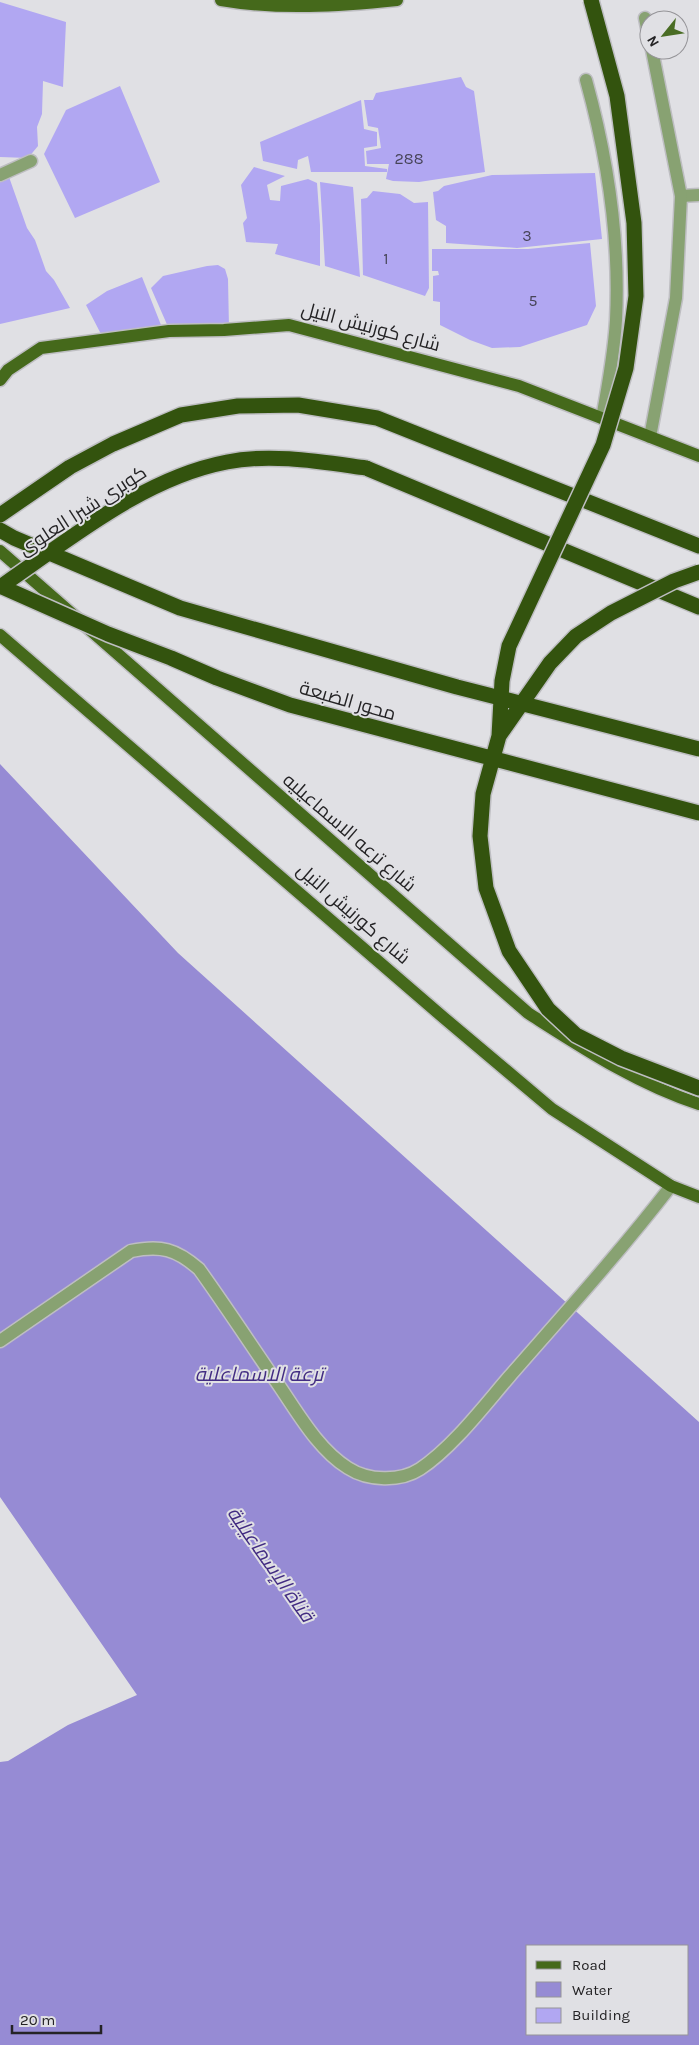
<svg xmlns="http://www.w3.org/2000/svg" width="699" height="2045" font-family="Karla,Cairo,sans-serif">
<rect width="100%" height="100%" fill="#e0e0e4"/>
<!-- water -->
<path fill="#968bd4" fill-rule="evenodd" d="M0,764L178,953L699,1422V2045H0V1762L8,1761L68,1725L137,1695L0,1497ZM528,1946H688V2034H528Z"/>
<!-- building -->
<path fill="#b1a7f2" d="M0,2L66,22L63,87L43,81L42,114L37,127L38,146L28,158L0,157Z
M461,77L466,87L474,91L485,172L419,182L393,181L386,179L389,164H367L366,151L381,148L378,128L368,126L364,100H373L376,93Z
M120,86L160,182L75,218L44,154L66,110Z
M361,100L364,129L377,132V146L364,148L365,166L387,169V172H311L308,156L298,160L297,169L263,161L260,142Z
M254,167L285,176L267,185L270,200L280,201L281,186L308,179L317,183L320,225V266L275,254L278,244L246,242L243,223L247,218L241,185Z
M595,173L602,239L517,248L446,243V226L436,220L433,192L438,191L444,186L492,175Z
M9,177L27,228L35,240L46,271L54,280L70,308L0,324V182Z
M320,182L353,187L360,277L325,266Z
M373,191L400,194L414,203L428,202L429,288L425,296L363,275L361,199L367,198Z
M590,243L596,306L587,325L520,347L492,348L470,340L440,325V302L433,301V276L439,275L438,271H432V249H528Z
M218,265L225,269L228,279L229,328L169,329L151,288L163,276L207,266Z
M142,277L163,330L103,338L86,305L107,291Z"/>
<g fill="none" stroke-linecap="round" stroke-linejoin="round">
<defs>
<path id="lane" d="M0,175L31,161
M681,196L699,195
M0,1341L131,1251C161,1245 176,1249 199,1269C227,1308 253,1348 280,1387C299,1415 319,1450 348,1468C368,1481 400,1482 420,1469C452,1448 484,1406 509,1377C564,1314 620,1252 671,1186"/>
<path id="street" d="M645,18L649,38
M586,80C608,159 620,238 616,320C614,353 608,386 602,418
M650,437L676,298L681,196L652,50"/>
<path id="primary" d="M221,0C279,10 339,6 397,0
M0,380L8,370L41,348L169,331L224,330L289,325L519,386L699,456
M0,551L528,1013C583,1048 637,1084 699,1104
M0,635L444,1018L552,1109L671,1186L699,1197"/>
<path id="highway" d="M366,468L699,607
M0,515L70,467L113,444L181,415L238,406L298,405L377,418L699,546"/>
</defs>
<!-- lane casing -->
<use href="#lane" stroke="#bebec2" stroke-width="15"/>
<!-- street casing -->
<use href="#street" stroke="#bebec2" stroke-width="15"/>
<!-- primary casing -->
<use href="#primary" stroke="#bebec2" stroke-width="15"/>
<!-- highway casing -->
<use href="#highway" stroke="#bebec2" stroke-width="18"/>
<!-- lane -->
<use href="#lane" stroke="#88a272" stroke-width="12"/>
<!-- street -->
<use href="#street" stroke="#88a272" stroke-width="12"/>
<!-- primary -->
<use href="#primary" stroke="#45691b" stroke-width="12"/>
<!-- highway -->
<use href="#highway" stroke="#33530e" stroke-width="15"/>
<defs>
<path id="highway-bridge" d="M0,530L14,538L180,608L457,687L699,749
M699,572L674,581L611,613L576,636L550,663L499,736L483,794L480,836L486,888L509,951L548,1009L576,1035L621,1058L699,1088
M0,586L108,634L171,658L217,678L290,705L699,813
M0,587C69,540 143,478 227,462C271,453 322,462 366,468
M499,736L502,681L509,646L603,445L626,368L636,296L634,223L617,96L591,0"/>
</defs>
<!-- highway-bridge casing -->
<use href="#highway-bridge" stroke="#bebec2" stroke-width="18" stroke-linecap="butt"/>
<!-- highway-bridge -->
<use href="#highway-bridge" stroke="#33530e" stroke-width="15"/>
</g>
<g text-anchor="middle" stroke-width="4" stroke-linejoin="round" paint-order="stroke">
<!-- number labels -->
<g font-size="16" fill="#474458">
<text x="409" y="164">288</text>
<text x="527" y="241">3</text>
<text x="386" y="264">1</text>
<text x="533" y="306">5</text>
</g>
<!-- street labels -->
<g font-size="19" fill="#242325" stroke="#e0e0e4">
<text transform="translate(371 326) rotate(15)" y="7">شارع كورنيش النيل</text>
<text transform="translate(82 510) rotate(-33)" y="7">كوبرى شبرا العلوى</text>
<text transform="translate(348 700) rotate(16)" y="7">محور الضبعة</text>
<text transform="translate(350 832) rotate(41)" y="7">شارع ترعه الاسماعيليه</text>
<text transform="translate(354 913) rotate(41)" y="7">شارع كورنيش النيل</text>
</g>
<!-- water labels -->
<g font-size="20" font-style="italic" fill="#422c82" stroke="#e0e0e4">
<text x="259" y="1381">ترعة الاسماعلية</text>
<text transform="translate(271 1564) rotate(55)" y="7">قناة الإسماعيلية</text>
</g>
</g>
<!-- legend -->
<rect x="526" y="1945" width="162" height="90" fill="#e0e0e4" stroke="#959498"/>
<rect x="536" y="1961" width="25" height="8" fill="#45691b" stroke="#959498"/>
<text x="572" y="1970" font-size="15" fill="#242325">Road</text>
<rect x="536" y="1982" width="25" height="15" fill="#968bd4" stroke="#959498"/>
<text x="572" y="1995" font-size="15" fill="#242325">Water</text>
<rect x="536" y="2008" width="25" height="15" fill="#b1a7f2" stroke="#959498"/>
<text x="572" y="2020" font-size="15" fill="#242325">Building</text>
<!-- north arrow -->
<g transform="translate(664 35) rotate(240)"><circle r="24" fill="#e0e0e4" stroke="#959498"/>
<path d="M0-4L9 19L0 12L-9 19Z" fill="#496c24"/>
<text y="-8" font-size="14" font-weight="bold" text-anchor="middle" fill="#242325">N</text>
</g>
<!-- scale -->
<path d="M12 2025v8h89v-8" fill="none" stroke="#242325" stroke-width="2.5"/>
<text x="20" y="2025" font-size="15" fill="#242325" stroke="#e0e0e4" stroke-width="4" paint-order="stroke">20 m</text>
</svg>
